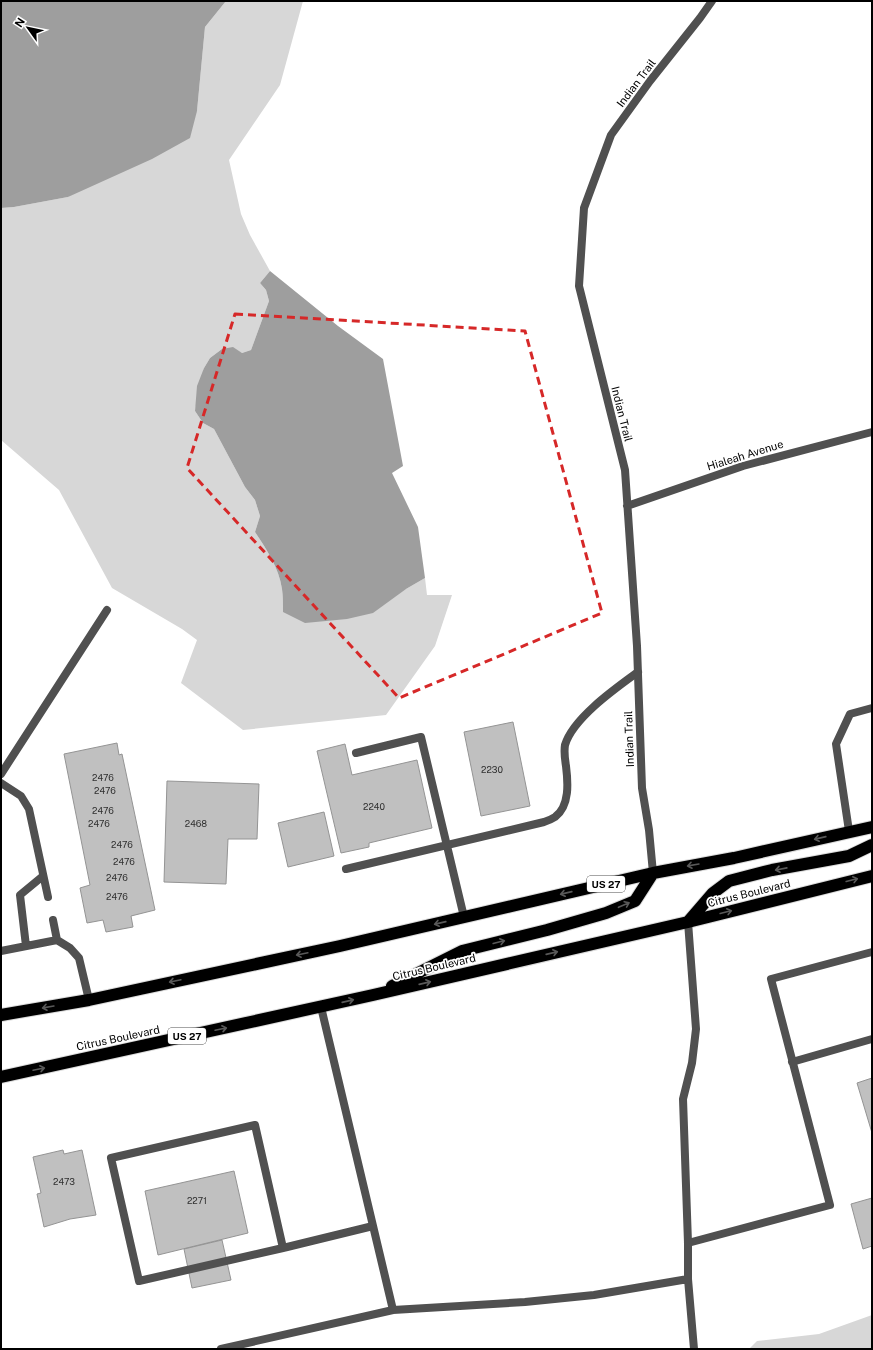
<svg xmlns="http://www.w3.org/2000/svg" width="873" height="1350" font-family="'Public Sans',sans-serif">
<rect width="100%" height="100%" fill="#fff"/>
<!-- green -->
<path fill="#d7d7d7" d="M226,1H303L280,85L229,160L241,214L250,235L270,271L260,283L266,290L269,301L251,350L242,353L222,349L210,358L204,368L197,399L195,411L203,423L214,429L245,487L255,500L260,516L255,532C267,550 279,568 282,589C283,597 283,604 283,612L406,589L425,578L427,595H452L435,646L386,715L243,730L181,683L197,640L182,629L112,588L59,490L1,440V208L14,207L68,197L197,111L205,27Z
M872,1315V1349H749L757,1341L819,1334Z"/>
<!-- water -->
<path fill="#9e9e9e" d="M1,1H226L205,27L197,111L190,138L152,159L68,197L14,207L1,208Z
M270,271L338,326L383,359L403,466L392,473L418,527L425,578L406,589L373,613L347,619L305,623L283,612C283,604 283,597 282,589C279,568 267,550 255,532L260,516L255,500L245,487L214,429L203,423L195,411L197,386L204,368L210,358L222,349L233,347L242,353L251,350L269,301L266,290L260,283Z"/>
<!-- building -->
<path fill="#c0c0c0" stroke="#949494" d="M513,722L530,806L481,816L464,732Z
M117,743L119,755L122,754L155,910L131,916L133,927L106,932L103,920L87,923L80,888L90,885L64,754Z
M345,744L352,775L417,760L432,828L369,843V847L341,853L317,751Z
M167,781L259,784L257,839H228L226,884L164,882Z
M324,812L334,856L288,867L278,823Z
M872,1078V1133L857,1083Z
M63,1150L64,1154L82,1150L96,1215L70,1219L44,1227L37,1194L41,1193L33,1157Z
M234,1171L248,1233L158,1255L145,1191Z
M872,1198V1246L863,1249L851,1204Z
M222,1240L231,1280L192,1288L184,1249Z"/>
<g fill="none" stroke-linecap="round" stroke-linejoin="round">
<defs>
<path id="highway" d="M688,922L713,893L729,881L772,870L849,856L872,845
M392,986L462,951L547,930L606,913L635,901L653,873
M1,1015L89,1000L340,946L653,873L734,858L872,827
M1,1077L373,995L688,922L872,876"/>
</defs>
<!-- highway casing -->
<use href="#highway" stroke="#dbdbdb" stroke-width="14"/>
<!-- lane -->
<path stroke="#505050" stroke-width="8" d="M356,753L421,737L464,917
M1,774L107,610
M1,783L21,796L29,809L48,897
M849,831L836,744L850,714L872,708
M346,869L544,822C547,821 552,819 555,817C570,806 568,782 566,766C565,760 564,751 565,745C573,718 616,688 638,672
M53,920L57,940
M688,922L696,1029L692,1063L683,1099L688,1243V1279L694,1349
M26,946L20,895L43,876
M1,951L57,940L70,948L79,958L89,1000
M321,1007L393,1310
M792,1062L872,1039
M255,1125L283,1248L139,1281L111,1158Z
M688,1243L830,1205L771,979L872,952
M283,1248L373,1226
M221,1349L393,1310L525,1302L594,1295L688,1279"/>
<!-- street -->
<path stroke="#505050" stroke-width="8" d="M627,506L743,466L872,432
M653,873L649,830L642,788L637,646L625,470L579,286L584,208L611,135L650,81L700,18L712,1"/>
<!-- highway -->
<use href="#highway" stroke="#000" stroke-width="12"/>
</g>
<!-- one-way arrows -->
<defs><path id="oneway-shaft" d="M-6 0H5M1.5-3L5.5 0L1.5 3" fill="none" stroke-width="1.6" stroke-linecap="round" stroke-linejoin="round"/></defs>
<g stroke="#595959">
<use href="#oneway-shaft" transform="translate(820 838) rotate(167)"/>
<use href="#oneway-shaft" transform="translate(693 865) rotate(170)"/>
<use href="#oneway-shaft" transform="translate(781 869) rotate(169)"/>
<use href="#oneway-shaft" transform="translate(852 880) rotate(-14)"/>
<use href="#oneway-shaft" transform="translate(566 893) rotate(167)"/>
<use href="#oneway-shaft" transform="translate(624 905) rotate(-23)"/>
<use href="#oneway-shaft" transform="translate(726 912) rotate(-14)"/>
<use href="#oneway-shaft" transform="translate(440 923) rotate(167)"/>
<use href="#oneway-shaft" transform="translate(499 942) rotate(-14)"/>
<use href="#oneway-shaft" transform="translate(552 953) rotate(-13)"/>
<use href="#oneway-shaft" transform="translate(302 954) rotate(168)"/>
<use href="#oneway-shaft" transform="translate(175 981) rotate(168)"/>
<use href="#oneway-shaft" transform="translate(425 983) rotate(-13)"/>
<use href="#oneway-shaft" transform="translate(348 1001) rotate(-13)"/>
<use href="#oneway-shaft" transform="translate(48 1007) rotate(170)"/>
<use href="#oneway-shaft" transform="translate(221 1029) rotate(-12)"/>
<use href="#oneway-shaft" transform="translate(39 1069) rotate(-12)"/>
</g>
<!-- marked area -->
<path fill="none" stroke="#d62828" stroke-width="3" stroke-dasharray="8 5" stroke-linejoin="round" d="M235,314L525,331L602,613L399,698L187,468Z"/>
<g text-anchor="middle" stroke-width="3.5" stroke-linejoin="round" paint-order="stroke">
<!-- number labels -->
<g font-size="9" fill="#303030">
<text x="492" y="773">2230</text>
<text x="103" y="781">2476</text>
<text x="105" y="794">2476</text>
<text x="374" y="810">2240</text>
<text x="103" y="814">2476</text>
<text x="99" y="827">2476</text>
<text x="196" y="827">2468</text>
<text x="122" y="848">2476</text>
<text x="124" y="865">2476</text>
<text x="117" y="881">2476</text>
<text x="117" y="900">2476</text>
<text x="64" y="1185">2473</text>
<text x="197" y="1204">2271</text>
</g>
<!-- shield labels -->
<g fill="#fff" stroke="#4c4c4c" stroke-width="1">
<rect x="587" y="876" width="38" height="16" rx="3"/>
<rect x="168" y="1028" width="38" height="16" rx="3"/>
</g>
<g font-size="10" font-weight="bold" fill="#000">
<text x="606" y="888">US 27</text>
<text x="187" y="1040">US 27</text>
</g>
<!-- street labels -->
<g font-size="11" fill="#000" stroke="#fff">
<text transform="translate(636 83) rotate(-53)" y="4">Indian Trail</text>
<text transform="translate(622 414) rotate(76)" y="4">Indian Trail</text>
<text transform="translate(745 455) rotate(-17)" y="4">Hialeah Avenue</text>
<text transform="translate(629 739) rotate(-92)" y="4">Indian Trail</text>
<text transform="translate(749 893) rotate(-14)" y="4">Citrus Boulevard</text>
<text transform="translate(434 967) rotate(-13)" y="4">Citrus Boulevard</text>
<text transform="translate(118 1038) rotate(-12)" y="4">Citrus Boulevard</text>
</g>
</g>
<!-- border -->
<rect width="873" height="1350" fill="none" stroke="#000000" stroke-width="4"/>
<!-- north arrow -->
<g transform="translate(28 28) rotate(303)" stroke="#ffffff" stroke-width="3" paint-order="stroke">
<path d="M0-3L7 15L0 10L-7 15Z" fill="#000000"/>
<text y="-6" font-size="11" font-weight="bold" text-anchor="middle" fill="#000000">N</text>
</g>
</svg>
